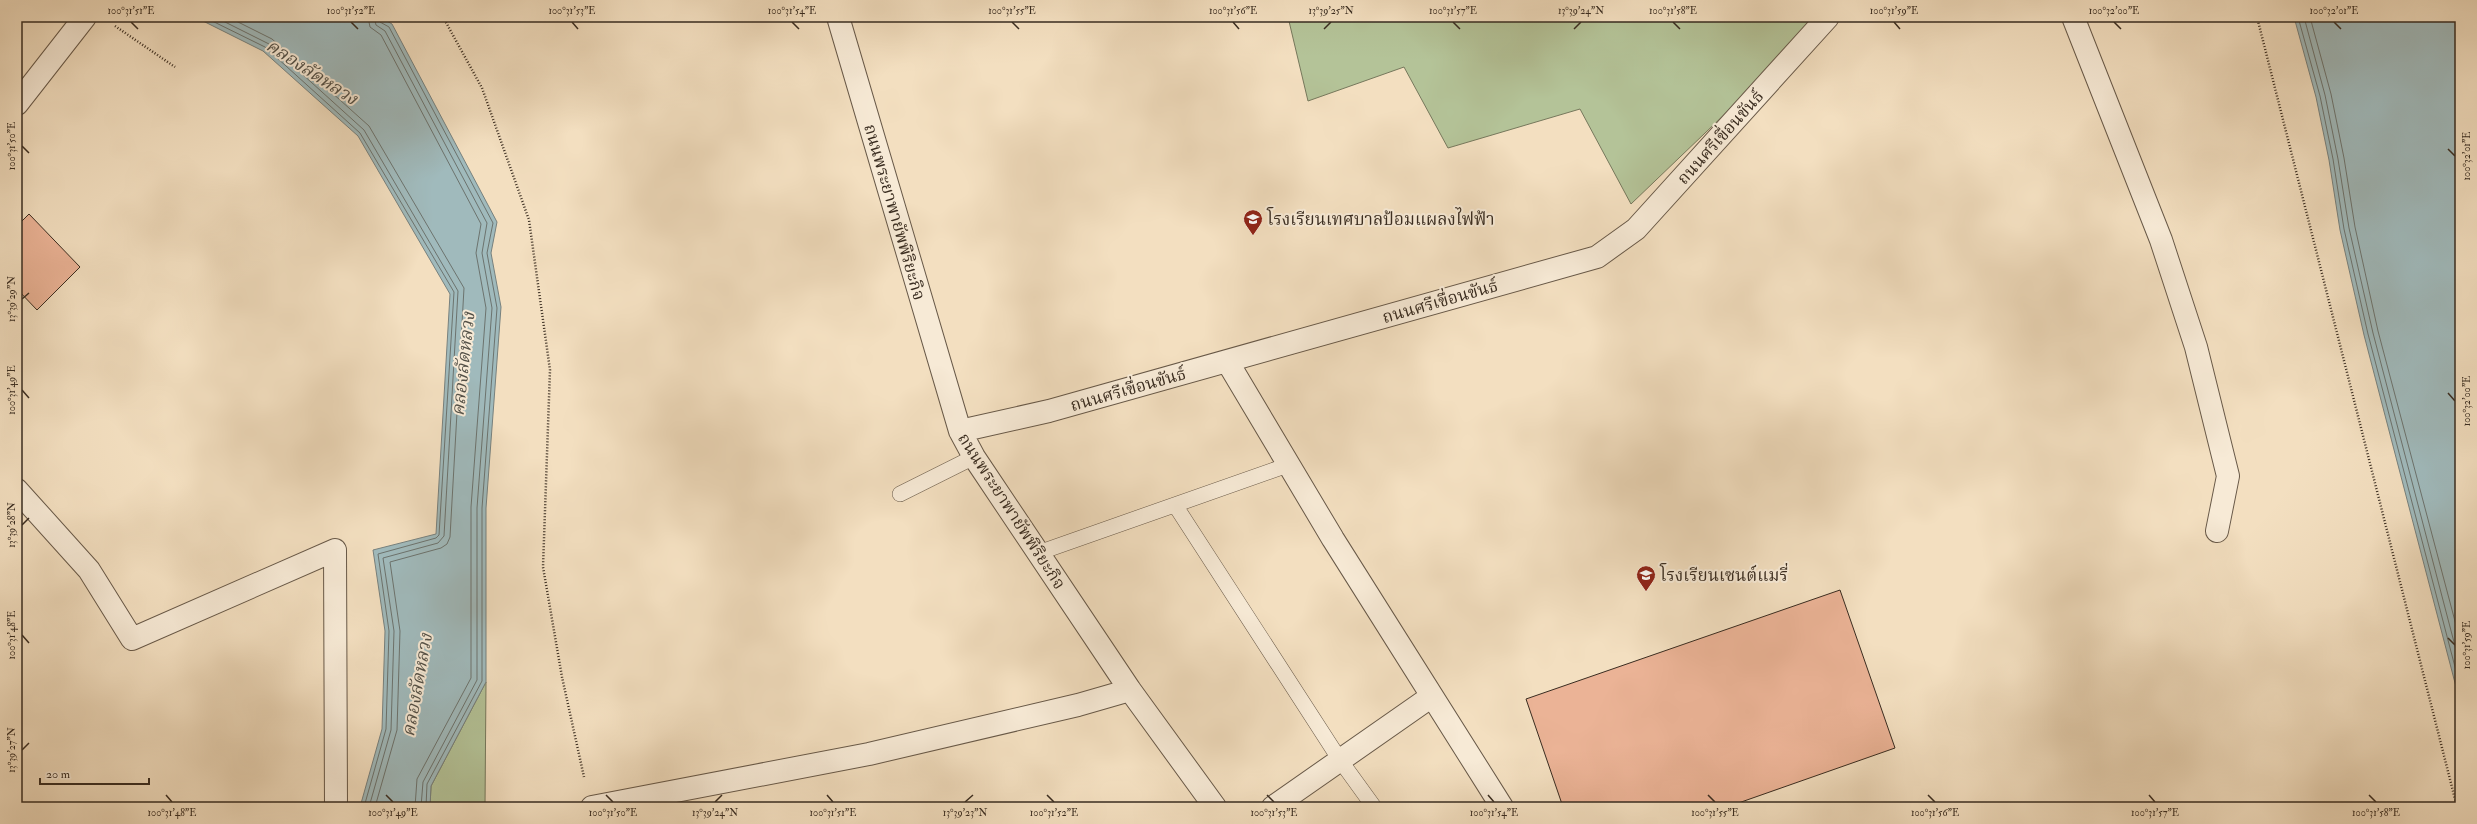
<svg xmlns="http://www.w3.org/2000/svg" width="2477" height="824" font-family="'IM FELL Double Pica','Noto Serif Thai',serif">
<rect width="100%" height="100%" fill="#f3dfc0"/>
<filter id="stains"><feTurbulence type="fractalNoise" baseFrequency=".005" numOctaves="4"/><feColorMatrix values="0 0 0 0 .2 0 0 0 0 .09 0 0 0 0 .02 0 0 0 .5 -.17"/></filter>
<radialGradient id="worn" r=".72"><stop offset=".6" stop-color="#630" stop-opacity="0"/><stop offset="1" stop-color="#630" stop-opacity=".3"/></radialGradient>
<!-- green -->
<path fill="#b4c398" stroke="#76785c" d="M1288,17H1813L1753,87L1631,204L1580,109L1448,148L1404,67L1308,101Z
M486,682L485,807H430L431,786Z"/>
<!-- water -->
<path fill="#a0babc" stroke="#77817e" d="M195,17H380L392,24L497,222L491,253L501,307L486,508V682L431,786L430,807H360L382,729L385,631L373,550L436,534L450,294L358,136L263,51Z
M2294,17H2460V702L2364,335L2340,230L2329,160L2316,97Z"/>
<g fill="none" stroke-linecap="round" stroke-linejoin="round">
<!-- shore -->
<path stroke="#6c736e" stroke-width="1" d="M204,17L265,47L360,133L454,292L439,535L436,538L378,554L389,631L386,729L364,807
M215,17L269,44L364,130L458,291L444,536L438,543L383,558L394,631L391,730L369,807
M228,17L272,39L369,126L464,288L450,537L447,544L441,548L390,562L400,631L397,730L375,807
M368,17L370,27L381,35L481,224L476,253L486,308L471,507V678L417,779L415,807
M374,17L376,25L385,31L487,223L482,253L492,308L477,508V680L423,782L421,807
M379,17L380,22L389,27L493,223L487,253L497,308L482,508V681L427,784L426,807
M2298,17L2320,96L2333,159L2344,229L2368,334L2460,686
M2304,17L2325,95L2338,159L2349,228L2373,333L2460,665
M2310,17L2331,94L2344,158L2355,227L2378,331L2460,640"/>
</g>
<!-- building -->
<path fill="#ebb396" stroke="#392c20" d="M29,214L80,267L37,310L17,289V226Z
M1840,590L1895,748L1727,807H1563L1526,699Z"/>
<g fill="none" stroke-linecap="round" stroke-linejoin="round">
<defs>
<path id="lane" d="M900,494L974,457
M1175,505L1340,760L1374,807
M1038,553L1288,465"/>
<path id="street" d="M838,17L960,431L974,457L1130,690L1215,807
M2073,17L2161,240L2196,347L2228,476L2217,531
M17,104L85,17
M1227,361L1333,539L1502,807
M960,431L1049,411L1597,257L1636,229L1828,17
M17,490L89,570L132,639L335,550L336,807
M592,807L869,754L1078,705L1130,690
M1273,807L1432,696"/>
</defs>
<!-- lane casing -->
<use href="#lane" stroke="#685948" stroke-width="16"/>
<!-- street casing -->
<use href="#street" stroke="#685948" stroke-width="24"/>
<!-- path -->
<path stroke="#392c20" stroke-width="2.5" stroke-dasharray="1 2" stroke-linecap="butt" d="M443,17L482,88L529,220L550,370L543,567L562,677L584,777
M2257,17L2457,807
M115,26L175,67"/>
<!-- lane -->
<use href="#lane" stroke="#f7ead6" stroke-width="15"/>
<!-- street -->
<use href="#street" stroke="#f7ead6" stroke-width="22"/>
</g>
<!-- ticks -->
<path fill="none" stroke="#392c20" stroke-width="1.5" d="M131,22L138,29M351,22L358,29M572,22L578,29M792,22L799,29M1012,22L1019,29M1233,22L1239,29M1453,22L1460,29M1673,22L1680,29M1894,22L1900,29M2114,22L2121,29M2334,22L2341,29M1324,29L1331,22M1574,29L1581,22M22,146L29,153M2448,149L2455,156M22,299L29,293M22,390L29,398M2448,393L2455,401M22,525L29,518M22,635L29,643M2448,638L2455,645M22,750L29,743M166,795L172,802M386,795L393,802M606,795L613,802M827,795L833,802M1047,795L1054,802M1267,795L1274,802M1488,795L1494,802M1708,795L1715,802M1928,795L1935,802M2149,795L2155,802M2369,795L2376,802M715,802L722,795M965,802L973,795"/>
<!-- icons -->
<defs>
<symbol id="school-pin" viewBox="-11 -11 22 30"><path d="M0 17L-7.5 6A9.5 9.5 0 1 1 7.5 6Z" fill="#8f2418" stroke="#f7ead6"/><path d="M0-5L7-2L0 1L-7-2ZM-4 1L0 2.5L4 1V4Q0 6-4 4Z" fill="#fff"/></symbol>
</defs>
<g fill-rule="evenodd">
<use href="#school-pin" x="1242" y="208" width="22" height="30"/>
<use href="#school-pin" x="1635" y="564" width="22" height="30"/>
</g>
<g text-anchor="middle" stroke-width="4" stroke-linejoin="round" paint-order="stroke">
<!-- street labels -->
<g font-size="17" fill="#392c20" stroke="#f7ead6">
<text transform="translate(1720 137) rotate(-48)" y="6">ถนนศรีเขื่อนขันธ์</text>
<text transform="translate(895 212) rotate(74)" y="6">ถนนพระยาพายัพพิริยะกิจ</text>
<text transform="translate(1440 301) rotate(-16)" y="6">ถนนศรีเขื่อนขันธ์</text>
<text transform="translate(1128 389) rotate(-16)" y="6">ถนนศรีเขื่อนขันธ์</text>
<text transform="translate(1012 511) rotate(57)" y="6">ถนนพระยาพายัพพิริยะกิจ</text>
</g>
<!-- poi labels -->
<g font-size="17" fill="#392c20" stroke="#f7ead6" text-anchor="start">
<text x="1267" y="225">โรงเรียนเทศบาลป้อมแผลงไฟฟ้า</text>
<text x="1660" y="581">โรงเรียนเซนต์แมรี่</text>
</g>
<!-- water labels -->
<g font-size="18" font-style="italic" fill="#535047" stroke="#f7ead6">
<text transform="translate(312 72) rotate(33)" y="6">คลองลัดหลวง</text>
<text transform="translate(463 364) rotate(-84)" y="6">คลองลัดหลวง</text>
<text transform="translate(417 685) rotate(-80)" y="6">คลองลัดหลวง</text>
</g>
</g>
<!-- margin -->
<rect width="2477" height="824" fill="none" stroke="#f3dfc0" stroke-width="44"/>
<!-- scale -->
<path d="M40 778v6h109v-6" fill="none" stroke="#392c20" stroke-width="2"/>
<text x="46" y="778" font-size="12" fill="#392c20" stroke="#f7ead6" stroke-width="3" paint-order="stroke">20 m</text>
<rect x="22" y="22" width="2433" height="780" fill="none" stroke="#392c20" stroke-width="1.5"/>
<g font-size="10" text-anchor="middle" fill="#392c20">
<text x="131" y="14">100°31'51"E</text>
<text x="351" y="14">100°31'52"E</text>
<text x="572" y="14">100°31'53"E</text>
<text x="792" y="14">100°31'54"E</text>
<text x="1012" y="14">100°31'55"E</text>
<text x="1233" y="14">100°31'56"E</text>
<text x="1331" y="14">13°39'25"N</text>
<text x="1453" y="14">100°31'57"E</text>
<text x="1581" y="14">13°39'24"N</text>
<text x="1673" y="14">100°31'58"E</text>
<text x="1894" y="14">100°31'59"E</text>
<text x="2114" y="14">100°32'00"E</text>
<text x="2334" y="14">100°32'01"E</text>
<text transform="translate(11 146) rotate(-90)" y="4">100°31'50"E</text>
<text transform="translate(2466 156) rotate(-90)" y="4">100°32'01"E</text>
<text transform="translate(11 299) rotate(-90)" y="4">13°39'29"N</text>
<text transform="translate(11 390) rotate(-90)" y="4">100°31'49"E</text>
<text transform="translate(2466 401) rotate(-90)" y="4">100°32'00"E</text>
<text transform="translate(11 525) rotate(-90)" y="4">13°39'28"N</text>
<text transform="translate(11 635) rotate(-90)" y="4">100°31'48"E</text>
<text transform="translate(2466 645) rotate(-90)" y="4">100°31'59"E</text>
<text transform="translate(11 750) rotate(-90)" y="4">13°39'27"N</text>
<text x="172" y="816">100°31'48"E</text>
<text x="393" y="816">100°31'49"E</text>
<text x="613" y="816">100°31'50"E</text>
<text x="715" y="816">13°39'24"N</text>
<text x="833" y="816">100°31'51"E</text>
<text x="965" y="816">13°39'23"N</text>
<text x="1054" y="816">100°31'52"E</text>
<text x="1274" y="816">100°31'53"E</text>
<text x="1494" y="816">100°31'54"E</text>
<text x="1715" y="816">100°31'55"E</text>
<text x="1935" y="816">100°31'56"E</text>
<text x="2155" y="816">100°31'57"E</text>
<text x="2376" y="816">100°31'58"E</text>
</g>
<rect width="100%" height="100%" filter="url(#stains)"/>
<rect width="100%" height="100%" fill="url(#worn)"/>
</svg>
